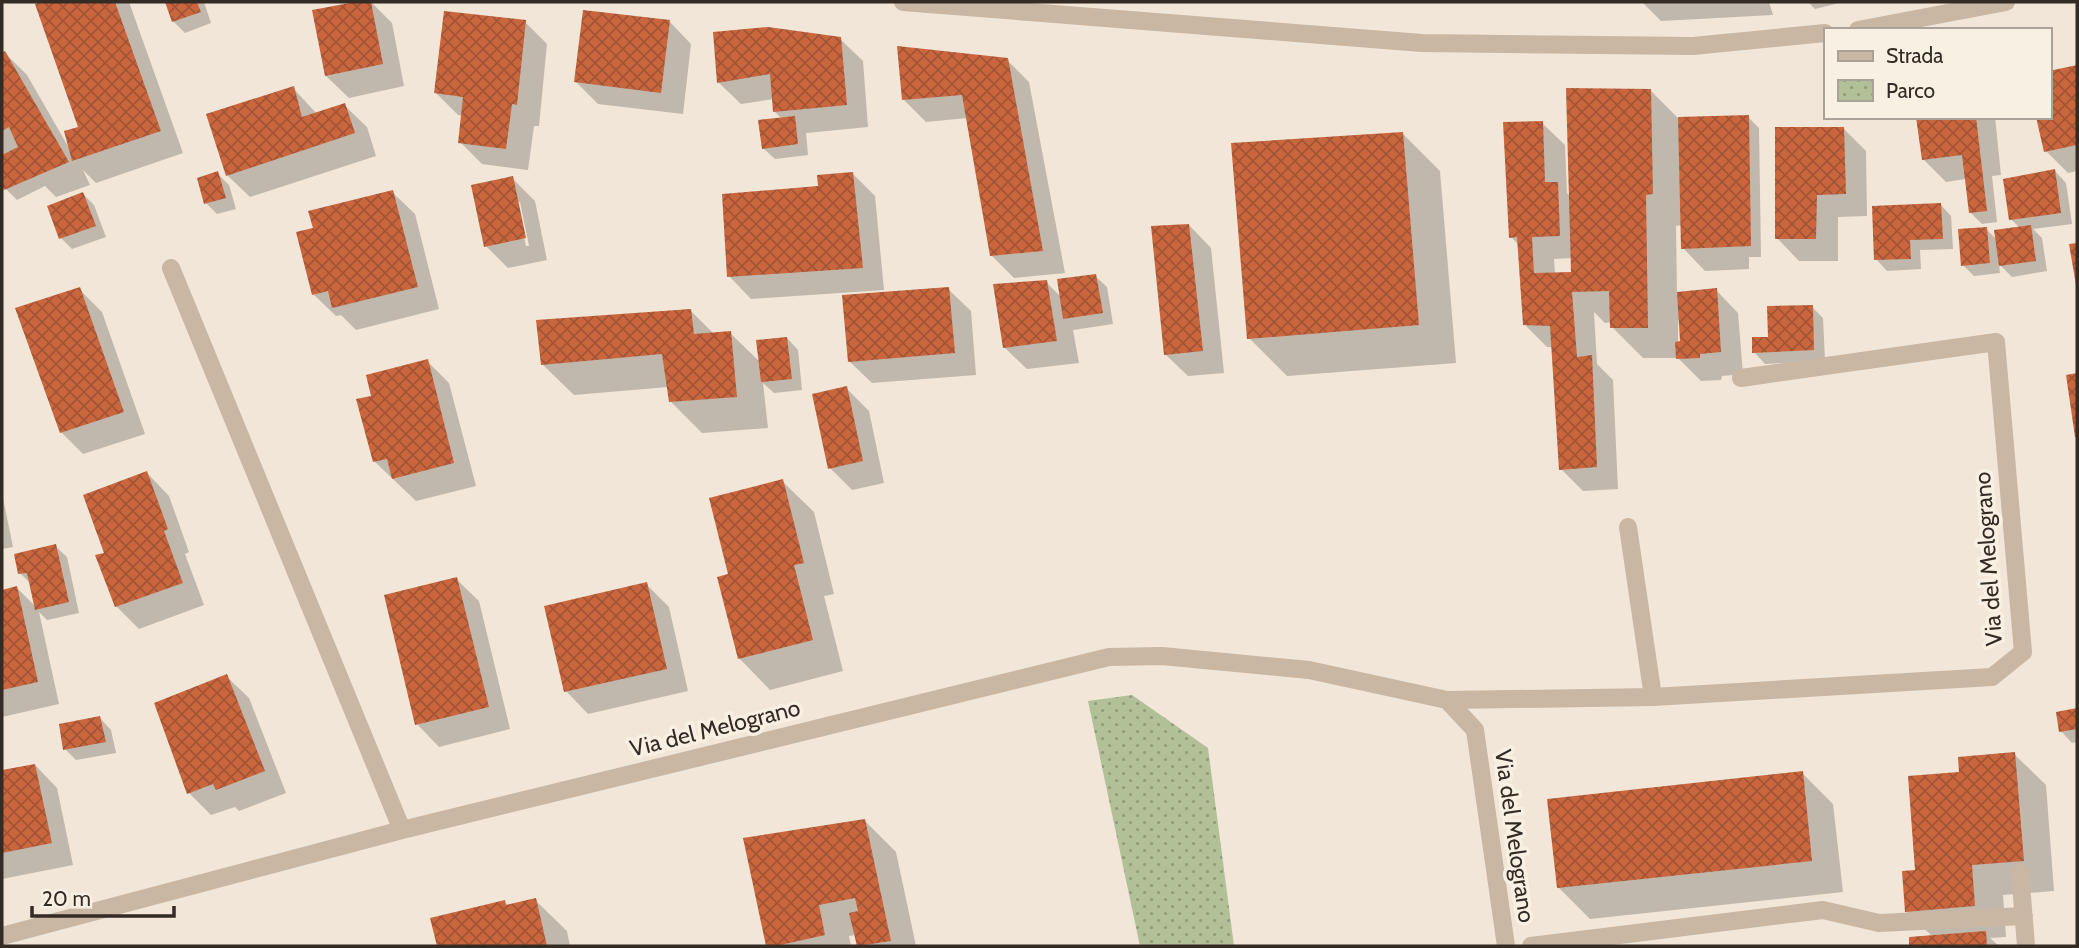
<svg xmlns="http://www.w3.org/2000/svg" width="2079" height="948" font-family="Cabin,sans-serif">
<defs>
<pattern id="park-dots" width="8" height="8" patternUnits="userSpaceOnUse" patternTransform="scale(1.75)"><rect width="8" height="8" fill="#b1c097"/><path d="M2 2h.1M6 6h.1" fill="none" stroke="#919c7b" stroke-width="1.8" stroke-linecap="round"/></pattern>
<pattern id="building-cross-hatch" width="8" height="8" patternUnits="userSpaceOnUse" patternTransform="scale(1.75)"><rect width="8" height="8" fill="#c9663e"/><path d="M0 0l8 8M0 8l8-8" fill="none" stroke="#a45434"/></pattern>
</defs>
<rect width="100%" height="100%" fill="#f1e6d7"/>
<!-- park -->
<path fill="url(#park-dots)" d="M1132,695L1208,748L1234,946H1140L1088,701Z"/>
<!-- shadow -->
<path fill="#0003" fill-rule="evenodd" d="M46,2H129L183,153L96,183L83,170L90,185L56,197L45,186L17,200L6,189L2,181V55L5,53L27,75L69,148L81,128L37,5Z
M167,2H204L211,23L185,33L173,21Z
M363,2H371L392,23L404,86L349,98L326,76L314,12Z
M1642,2H1769L1773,15L1661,21Z
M1808,2H1843L1815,9Z
M669,21L691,44L683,114L598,104L576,82Z
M525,22L547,44L539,126H534L528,170L482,164L460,142L463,116L458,115L436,93Z
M840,39L863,61L868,127L806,133L808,155L775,159L763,148L782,119L774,111V99L741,104L718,82Z
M1007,60L1029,82L1065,273L1014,278L991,255L967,118L926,122L904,100Z
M2077,67V171L2068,173L2046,151L2049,117V73Z
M293,88L317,114L344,105L367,127L376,156L250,197L227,175Z
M1650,90L1678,118L1748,117L1759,128L1761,257H1749V269L1705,271L1683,248L1682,225L1676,226L1677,294L1716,290L1738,313L1743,374L1722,376L1721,380L1701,381L1678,358H1643L1612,327V322L1605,323L1594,312L1597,364L1613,380L1618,489L1583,491L1561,469L1553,347H1547L1525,325L1520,246L1511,237L1542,123L1565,145L1567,193L1571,198ZM1573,258V276L1555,274L1554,259ZM1678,320H1681L1682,343H1678Z
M1918,117H1995L2001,175L1992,176L1997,222L1982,224L1970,212L1966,179L1946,182L1923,159Z
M1843,128L1866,151L1867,216L1838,217V261H1799L1777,238Z
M1402,133L1440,171L1456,363L1287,376L1249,338Z
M2055,171L2066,183L2072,224L2033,229L2042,238L2047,271L2012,277L1999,264L2000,273L1974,276L1963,265L1986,229L1997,240L2020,228L2011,219Z
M217,173L229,185L236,209L217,214L206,203Z
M853,174L875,196L884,290L751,299L729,276L820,187Z
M512,178L535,201L547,260L508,268L486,246ZM517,202H520L529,246H526Z
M392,192L415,214L439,309L356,330L341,315L336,316L313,294L315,229Z
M83,194L94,205L106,237L72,249L61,238Z
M1940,204L1951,216L1953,249L1920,250L1921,269L1887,271L1876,259Z
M1189,225L1211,248L1224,373L1188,376L1165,354Z
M1095,276L1107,287L1113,324L1073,330L1079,363L1027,369L1004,347L1046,282L1061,297Z
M79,289L102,312L145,434L83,454L61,432Z
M948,289L971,311L976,375L872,383L849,361Z
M1812,307L1823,318L1825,361L1765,364L1754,352Z
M691,311L714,334L730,333L760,362L787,338L798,350L802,390L774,393L763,383L768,428L702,433L670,401L668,387L574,395L542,364Z
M427,361L449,383L476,486L416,501L374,461V397Z
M846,388L869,411L884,483L852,490L830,468Z
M147,473L169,496L189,552L185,554L204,605L139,629L116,606L106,554Z
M782,481L814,512L834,594L824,596L843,671L770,690L739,658L730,575Z
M2,493L13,547L2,549Z
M55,546L67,557L79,613L47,620L39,612L59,704L2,717V592L17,588L36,607L31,584L20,573Z
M456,579L479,601L510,729L439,747L417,724Z
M646,584L669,607L688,691L588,714L566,691Z
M226,676L249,698L286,793L239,811L235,807L211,815L189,793Z
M2077,709V742L2072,743L2061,731L2058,713Z
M100,718L111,730L116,753L76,760L65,749Z
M2014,754L2046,785L2054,891L2003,895L2006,937L1990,938L1999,946H1911V939L1933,937L1906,911L1917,871L1961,774Z
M35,765L57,788L73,865L2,879V772Z
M1802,773L1833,804L1843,892L1590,919L1558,887Z
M865,821L896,852L916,946H859L856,935L849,936L851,946H768L745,839Z
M535,900L567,931L570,946H439L432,919L504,902L509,906Z"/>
<!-- building -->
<path fill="url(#building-cross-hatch)" d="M41,2H115L161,131L72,161L64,131L78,127L35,4Z
M165,2H197L201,12L172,22Z
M355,2H371L383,64L325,76L312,10Z
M583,10L670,20L661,93L574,82Z
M444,11L526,20L517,105L512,104L506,149L458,143L463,97L434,93Z
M768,27L841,37L847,105L773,112L770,74L717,83L713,32Z
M897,46L1008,58L1043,251L990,256L962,95L902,100Z
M5,51L69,162L4,190L2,185V155L18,147L9,127L2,131V53Z
M2077,65V145L2044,152L2036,117H2049V71Z
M294,86L302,117L345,103L355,133L226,176L206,114Z
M1566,88L1651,89L1653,194L1646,195L1648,328H1610L1609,291L1572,292L1577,357L1592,355L1597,467L1559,470L1550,326L1523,325L1517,237L1509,238L1503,122L1543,121L1545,182H1558L1560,236L1532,237L1534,273L1571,272Z
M1749,115L1751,246L1681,249L1678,117Z
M795,116L798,144L762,149L758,120Z
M1916,117H1976L1987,211L1969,213L1962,155L1922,160Z
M1775,127H1844L1846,194L1817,195L1816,239H1775Z
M1403,132L1419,325L1247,339L1231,143Z
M2055,169L2061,213L2009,220L2003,179Z
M218,171L226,198L204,204L197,178Z
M853,172L863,268L727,277L722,194L818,186L817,175Z
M513,176L526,238L484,247L471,185Z
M393,190L418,287L332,308L328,291L312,295L296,232L313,228L308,211Z
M83,192L96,226L59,239L47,206Z
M1941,203L1943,239L1910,240L1911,259L1874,260L1872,206Z
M1189,224L1203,351L1164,355L1151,226Z
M2031,225L2036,261L1999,266L1994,230Z
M1987,227L1990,263L1961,266L1958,229Z
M2077,243V285H2076L2069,244Z
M1096,274L1103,313L1063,319L1057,279Z
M1047,280L1057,341L1003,348L993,284Z
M80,287L124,412L60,433L15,308Z
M949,287L955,353L848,362L842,295Z
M1717,288L1721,352L1700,354V358L1676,359L1675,342L1680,341L1677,292Z
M1813,305L1814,350L1752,353V337H1768L1767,306Z
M691,309L694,334L731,331L737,397L669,402L662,354L541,365L536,320Z
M787,337L792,379L761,382L756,340Z
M428,359L454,463L392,479L387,459L373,462L356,399L371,396L366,375Z
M2077,373V437H2075L2066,375Z
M847,386L863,461L828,469L812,394Z
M147,471L168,529L164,531L183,583L115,607L95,555L104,553L83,495Z
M783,479L804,563L794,565L813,640L738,659L717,577L728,574L709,498Z
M56,544L69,602L35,610L27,573L18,574L14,554Z
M457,577L489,707L415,725L384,595Z
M647,582L667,669L564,692L544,606Z
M17,586L38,682L2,690V590Z
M227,674L265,771L216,790L213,784L187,794L154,703Z
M2077,708V729L2059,732L2056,712Z
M100,716L106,742L63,750L59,724Z
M2015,752L2024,861L1972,865L1975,906L1905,912L1902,871L1915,870L1908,776L1959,772L1958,757Z
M35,764L52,843L2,853V770Z
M1803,771L1812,861L1557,888L1547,799Z
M865,819L891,941L857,946L849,913L858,911L855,898L819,905L825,935L776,946H766L743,838Z
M536,898L547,946H437L430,918L505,900L506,905Z
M1986,931L1987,946H1909V937Z"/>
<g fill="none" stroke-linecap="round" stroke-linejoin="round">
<!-- minor -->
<path stroke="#c9b6a3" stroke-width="18" d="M903,2L1422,43L1693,46L1825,33
M1858,30L2006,2
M171,268L402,830
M1628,527L1653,697
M1447,700L1653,697L1992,677L2023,652L1996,342L1741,378
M2020,872L2026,946
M2,936L402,830L1109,657L1162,656L1309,670L1447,700L1475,730L1506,946
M1531,946L1823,910L1879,923L2024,916"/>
</g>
<g text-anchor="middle" stroke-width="7" stroke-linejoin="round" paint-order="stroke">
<!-- street labels -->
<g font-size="23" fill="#342b25" stroke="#f9f0e4">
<text transform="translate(1988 559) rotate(-94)" y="8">Via del Melograno</text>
<text transform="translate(715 728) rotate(-14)" y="8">Via del Melograno</text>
<text transform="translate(1515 836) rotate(82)" y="8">Via del Melograno</text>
</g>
</g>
<!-- border -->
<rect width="2079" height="948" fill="none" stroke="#342b25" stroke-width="7"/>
<!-- legend -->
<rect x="1824" y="28" width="228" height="91" fill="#f9f0e4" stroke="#aaa198" stroke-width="2"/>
<rect x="1838" y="51" width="35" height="10" fill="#c9b6a3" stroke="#aaa198" stroke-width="2"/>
<text x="1886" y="63" font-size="21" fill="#342b25">Strada</text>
<rect x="1838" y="80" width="35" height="21" fill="url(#park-dots)" stroke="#aaa198" stroke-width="2"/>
<text x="1886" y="98" font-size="21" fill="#342b25">Parco</text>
<!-- scale -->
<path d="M32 906v10h142v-10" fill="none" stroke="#342b25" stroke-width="3.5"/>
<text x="42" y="906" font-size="21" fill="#342b25" stroke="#f9f0e4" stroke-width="5" paint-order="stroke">20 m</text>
</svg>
